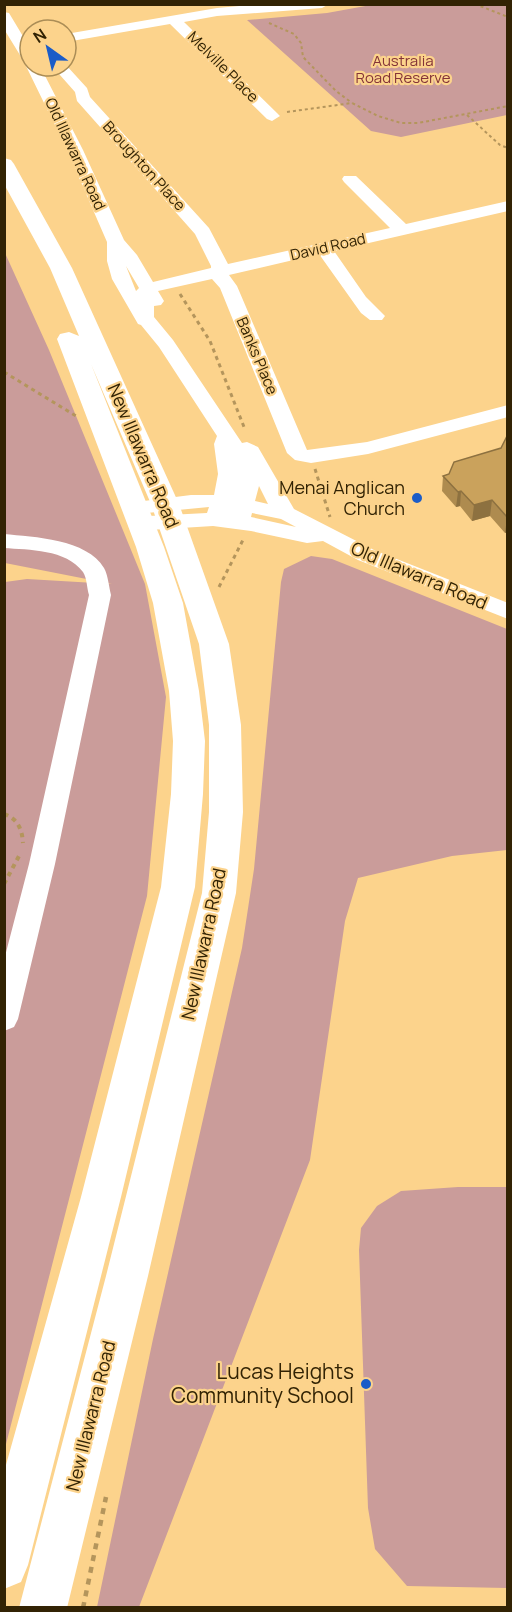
<svg xmlns="http://www.w3.org/2000/svg" width="512" height="1612" font-family="Manrope,sans-serif">
<rect width="100%" height="100%" fill="#fcd38c"/>
<!-- green -->
<path fill="#ca9c9a" d="M371,5H507V115L401,137L371,131L247,20L327,13Z
M5,253L49,350L145,584L166,697L147,896L5,1448V582L27,579L112,584L5,563Z
M311,556L332,559L507,629V850L452,856L358,878L345,921L310,1160L139,1607H97L153,1339L242,948L254,869L281,582L284,569Z
M458,1187H507V1588L407,1586L375,1549L368,1508L359,1250L361,1228L377,1206L401,1191Z"/>
<g fill="none" stroke-linecap="round" stroke-linejoin="round">
<!-- path-far3 -->
<path stroke="#b4955c" stroke-width="2" stroke-dasharray="3 3" stroke-linecap="butt" d="M475,4L508,17
M269,23L294,34L301,43L303,57L336,91L352,103
M287,112L352,103L378,116L401,123H418L508,106
M467,115L500,145L508,148"/>
<!-- path-far2 -->
<path stroke="#b4955c" stroke-width="3" stroke-dasharray="4 4" stroke-linecap="butt" d="M180,294L210,341L244,427
M4,372L76,416
M315,469L330,517
M219,587L244,538"/>
<!-- path-far1 -->
<path stroke="#b4955c" stroke-width="4" stroke-dasharray="4.5 4.5" stroke-linecap="butt" d="M4,814C18,819 22,829 23,843
M4,884L19,856"/>
<!-- path -->
<path stroke="#b4955c" stroke-width="4.5" stroke-dasharray="6 6" stroke-linecap="butt" d="M83,1608L106,1497"/>
<!-- minor -->
<path fill="#fff" fill-rule="evenodd" d="M261,4H329L322,8L217,16L184,22L277,113L280,116L272,121L267,119L170,24L66,42V34L217,8Z
M4,12L9,13L30,48V66H40L83,150L124,240L137,255L153,282L211,268V266L195,234L77,101L75,92L52,66L66,65L87,88L90,97L209,228L228,264L390,228L344,182L342,179L344,176H356L406,224L508,201V211L334,251L366,297L385,316L382,320H370L361,313L319,254L229,275L237,286L307,450L367,442L508,405V417L368,454L311,463L295,460L287,453L220,288L212,279L158,291L164,301L161,305L154,306V317L173,340L242,443L247,442L258,447L294,509L374,550L508,603V619L358,560L323,541L307,543L251,531L213,526L149,530L141,528L138,523L141,518L149,516L207,513L209,507L136,514L129,513L125,508L129,503L136,502L191,495H214L218,474L214,444L217,436L159,347L141,325L138,324L112,279L107,261V242L67,150L26,66L27,64L23,60L4,29ZM126,266L139,288L136,291ZM259,486L268,504L255,501ZM252,513L281,519L296,527L251,517Z
M4,534C34,537 87,539 104,568C108,575 109,587 111,595L55,864L18,1019L14,1027L4,1031V960L29,864L89,595C87,589 87,578 83,572C66,549 29,550 4,548Z"/>
<!-- highway -->
<path fill="#fff" fill-rule="evenodd" d="M4,158L11,160L14,164L72,268L179,504L229,644L241,725L243,812L236,893L148,1276L67,1608H19L106,1276L202,893L209,812V725L199,644L151,504L91,364L164,547L183,603L199,691L205,741L203,794L195,887L121,1197L28,1565L21,1582L4,1589V1472L81,1197L161,887L171,794L173,741L169,691L153,603L136,547L57,339L60,334L69,332L79,336L50,268L4,184Z"/>
</g>
<!-- wall -->
<path fill="#ae8b4f" d="M507,436V532L505,533L490,516L472,521L460,506L456,507L442,491L443,476L449,474L501,448Z"/>
<!-- shaded-wall -->
<path fill="#8d7140" d="M461,491L460,506L456,507L458,492Z
M492,500L490,516L472,521L474,505Z
M507,518V532L505,533Z"/>
<!-- building -->
<path fill="#caa25c" stroke="#8d7140" stroke-width="1.5" d="M507,436V517L492,500L474,505L461,491L458,492L443,476L449,474L454,462L501,448Z"/>
<!-- markers -->
<g fill="#1b5cc8" stroke="#fcd38c" stroke-width="2">
<circle cx="417" cy="498" r="6"/>
<circle cx="366" cy="1384" r="6"/>
</g>
<g text-anchor="middle" stroke-width="4.5" stroke-linejoin="round" paint-order="stroke">
<!-- far-park labels -->
<g font-size="15" fill="#843438" stroke="#fcd38c">
<text x="403" y="66">Australia<tspan x="403" dy="17">Road Reserve</tspan></text>
</g>
<!-- far-street labels -->
<g font-size="15" fill="#322304" stroke="#fcd38c">
<text transform="translate(223 67) rotate(45)" y="5">Melville Place</text>
<text transform="translate(75 154) rotate(65)" y="5">Old Illawarra Road</text>
<text transform="translate(144 166) rotate(48)" y="5">Broughton Place</text>
<text transform="translate(328 247) rotate(-13)" y="5">David Road</text>
<text transform="translate(257 356) rotate(67)" y="5">Banks Place</text>
</g>
<!-- street labels -->
<g font-size="18" fill="#322304" stroke="#fcd38c">
<text transform="translate(143 456) rotate(67)" y="6">New Illawarra Road</text>
<text transform="translate(419 576) rotate(23)" y="6">Old Illawarra Road</text>
<text transform="translate(204 944) rotate(-78)" y="6">New Illawarra Road</text>
<text transform="translate(91 1416) rotate(-76)" y="6">New Illawarra Road</text>
</g>
<!-- poi labels -->
<g font-size="18" fill="#322304" stroke="#fcd38c" text-anchor="end">
<text x="405" y="494">Menai Anglican<tspan x="405" dy="21">Church</tspan></text>
</g>
<!-- near-poi labels -->
<g font-size="21" fill="#322304" stroke="#fcd38c" text-anchor="end">
<text x="354" y="1379">Lucas Heights<tspan x="354" dy="24">Community School</tspan></text>
</g>
</g>
<!-- border -->
<rect width="512" height="1612" fill="none" stroke="#322304" stroke-width="12"/>
<!-- north arrow -->
<g transform="translate(48 48) rotate(326)"><circle r="28" fill="#fcd38c" stroke="#ab8d56" stroke-width="1.5"/>
<path d="M0-4.5L10 22L0 15L-10 22Z" fill="#1b5cc8"/>
<text y="-9" font-size="16" font-weight="bold" text-anchor="middle" fill="#322304">N</text>
</g>
</svg>
